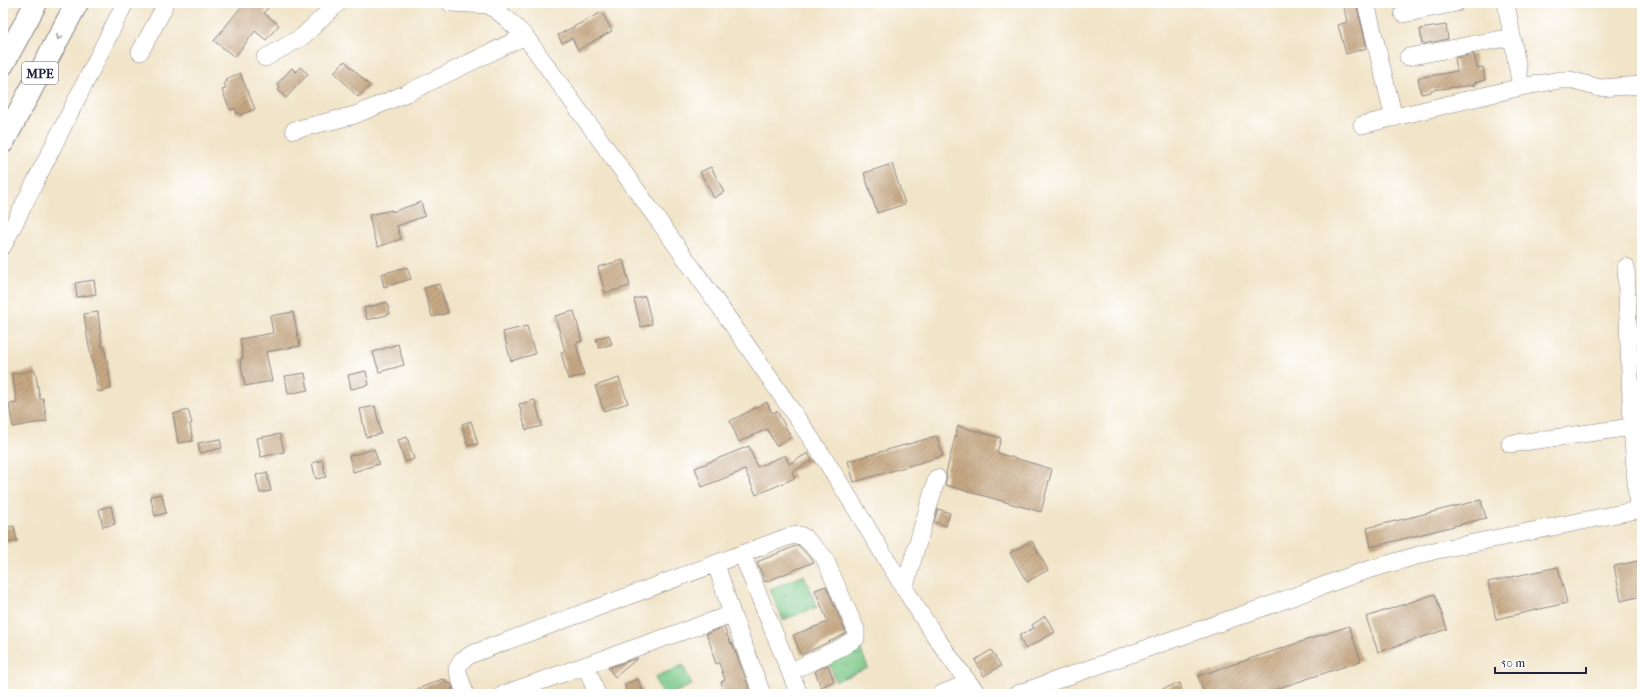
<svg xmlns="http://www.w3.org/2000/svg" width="1645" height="697" font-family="'IM FELL French Canon',serif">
<defs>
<pattern id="grass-tufts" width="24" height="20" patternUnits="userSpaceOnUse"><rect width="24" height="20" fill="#7bc888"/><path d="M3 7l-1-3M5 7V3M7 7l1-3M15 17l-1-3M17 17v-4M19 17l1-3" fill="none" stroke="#64a270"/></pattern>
<pattern id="building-hatch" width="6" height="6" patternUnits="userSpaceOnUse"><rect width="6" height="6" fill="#c7a984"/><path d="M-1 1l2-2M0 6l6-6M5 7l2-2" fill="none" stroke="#a1896d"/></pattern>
</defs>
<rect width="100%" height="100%" fill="#fff"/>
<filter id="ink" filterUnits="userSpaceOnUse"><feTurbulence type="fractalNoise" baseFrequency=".025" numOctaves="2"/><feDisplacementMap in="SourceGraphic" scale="8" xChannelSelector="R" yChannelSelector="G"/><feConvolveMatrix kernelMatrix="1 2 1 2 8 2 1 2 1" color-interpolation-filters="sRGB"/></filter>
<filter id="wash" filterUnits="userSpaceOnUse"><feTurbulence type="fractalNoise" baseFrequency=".012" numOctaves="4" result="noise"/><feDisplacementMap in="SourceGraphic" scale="16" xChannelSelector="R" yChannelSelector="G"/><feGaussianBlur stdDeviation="0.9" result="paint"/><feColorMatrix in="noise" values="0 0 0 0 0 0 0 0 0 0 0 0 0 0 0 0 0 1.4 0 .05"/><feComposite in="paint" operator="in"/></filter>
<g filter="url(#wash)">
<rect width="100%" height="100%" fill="#f1e4c8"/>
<!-- grass -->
<path fill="url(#grass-tufts)" stroke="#4e7562" d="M804,575L817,607L783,620L770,589Z
M859,645L868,668L836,681L827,658Z"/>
<!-- garden -->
<path fill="#7bc888" stroke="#4e7562" d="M683,665L692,685L671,694H661L655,677Z"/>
<g id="blocks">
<!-- building -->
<path fill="url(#building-hatch)" d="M244,3H271L264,13L279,25L266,40L255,31L235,57L214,41Z
M1343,3H1356L1367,48L1346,54L1338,25L1347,22Z
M602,12L612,31L578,50L572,38L562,43L558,35Z
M1446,25L1448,39L1422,44L1420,29Z
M1474,54L1477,68L1483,67L1485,80L1474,83L1475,85L1431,90V92L1421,94L1418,78L1457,71L1455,58Z
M345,61L370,86L358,97L334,72Z
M300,67L308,74L286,98L278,90L280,87L277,84L292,68L296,72Z
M240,73L255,109L240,115L239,112L237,114L235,108L230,110L222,90L226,89L224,83L227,82L226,79Z
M892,164L905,204L877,213L864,173Z
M711,167L724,192L714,198L700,172Z
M421,202L425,216L397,226L401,239L378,247L373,233L369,215L392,210V212Z
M623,260L630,286L605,293L598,267Z
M407,267L411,279L384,287L381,274Z
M94,280L96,294L77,297L75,283Z
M439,284L448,313L432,317L424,288Z
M645,296L652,324L641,327L634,299Z
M387,302L390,314L367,320L364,308Z
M574,311L582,341L576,343L584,375L568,379L561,352L565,351L555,316Z
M98,312L102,347L104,346L108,365L111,389L98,392L95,372L88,342L84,314Z
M293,312L300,346L266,352L272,381L245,386L240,359L243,358L240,339L273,333L270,316Z
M527,326L535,354L511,361L503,332Z
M609,335L612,344L599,348L596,339Z
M398,344L404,365L379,372L373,352Z
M35,370L40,399L43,398L47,421L13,427L9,404L17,403L12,374Z
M366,371L369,385L351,389L348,375Z
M305,373L308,390L288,394L285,376Z
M619,378L628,403L604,411L595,386Z
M535,400L542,426L526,430L519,404Z
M767,402L772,413L777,411L791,437L776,446L767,429L739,442L730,421Z
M375,406L381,434L366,437L360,409Z
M188,410L192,423L190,424L193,441L178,443L173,414Z
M471,421L478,444L468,446L462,424Z
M958,426L1001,438L997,453L1052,469L1041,512L945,485L947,476L946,473Z
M280,434L284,452L261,457L257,438Z
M937,436L943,456L854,482L848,461Z
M407,437L414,459L405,462L398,440Z
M220,439L222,448L200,453L198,443Z
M749,446L757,467L785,455L789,464L808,453L812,461L792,472L795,478L756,495L745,470L702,487L695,468Z
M374,449L379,464L353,472L349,456Z
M322,460L326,477L316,479L312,463Z
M267,472L271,491L260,493L256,475Z
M162,494L166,513L155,516L150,496Z
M1481,500L1486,518L1371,547L1367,528Z
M111,506L115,524L103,527L99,509Z
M938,509L950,513L946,526L934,522Z
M14,526L17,541L3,544V528Z
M1032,541L1048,570L1027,582L1010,553Z
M798,545L814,562L765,582L757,562Z
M1642,560V596L1621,601L1614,566Z
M1558,567L1567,603L1496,619L1488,582Z
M826,586L846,633L837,638L801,655L793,635L828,622L815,590Z
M1435,594L1447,629L1378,652L1366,617Z
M1045,616L1055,632L1025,649L1019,635L1034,628L1032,625Z
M1349,626L1361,661L1261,694H1204L1198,676Z
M724,627L731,644L732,643L749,688H748L749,694H725L721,682L725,680L719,663L716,664L712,652L713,651L706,634Z
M991,650L1001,666L984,676L975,660Z
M638,658L615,677L608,668Z
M828,665L834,681L821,687L815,671Z
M442,679V680L445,679L447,684L451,683L454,694H406Z
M638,679L644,694H626L625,684Z
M1180,683L1183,694H1153V692Z"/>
</g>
</g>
<g filter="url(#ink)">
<use href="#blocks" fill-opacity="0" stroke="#8a8382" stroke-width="1"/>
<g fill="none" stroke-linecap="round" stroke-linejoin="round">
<defs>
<path id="minor" d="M450,3L489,5
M486,3L506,18L525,36C624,173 724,309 818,449C860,512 896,580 940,643C952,660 964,678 978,694
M1366,3L1394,118
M1506,3L1521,87
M1403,14L1456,3
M140,52L163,10L164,3
M1408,57L1512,37
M265,58L302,37L338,3
M1362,125L1521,87L1560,80H1570L1600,88L1642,85
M294,130L355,115L407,93L525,36
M3,246L125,3
M1626,267L1632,427L1638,510
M1510,444L1632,427
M742,554L799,694
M716,564L732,614L762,694
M904,589L937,478
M586,666L597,694
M465,694L457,669L462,660L472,654L790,536L800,535L805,538L824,557L856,630V638L842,647L790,672
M504,694L732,614
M941,694L969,683
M1017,694L1262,608L1361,572L1433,551L1642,509"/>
<path id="highway" d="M3,64L36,3
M3,142L77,3"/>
</defs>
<!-- minor casing -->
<use href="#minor" stroke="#8a8382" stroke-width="18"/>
<!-- highway casing -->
<use href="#highway" stroke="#8a8382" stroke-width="24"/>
<!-- minor -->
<use href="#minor" stroke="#fff" stroke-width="17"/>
<!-- highway -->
<use href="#highway" stroke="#fff" stroke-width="22"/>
</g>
<!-- one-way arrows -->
<defs><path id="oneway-chevron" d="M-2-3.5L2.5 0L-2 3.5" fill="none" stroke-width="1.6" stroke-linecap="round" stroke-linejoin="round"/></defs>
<use stroke="#9c9ca7" href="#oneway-chevron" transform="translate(59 37) rotate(118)"/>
</g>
<g text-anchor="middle" stroke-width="3" stroke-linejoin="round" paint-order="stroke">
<!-- shield labels -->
<rect fill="#fff" stroke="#646476" stroke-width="1" x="22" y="62" width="36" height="22" rx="3"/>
<g font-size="13" font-weight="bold" fill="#22223b">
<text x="40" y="78">MPE</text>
</g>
</g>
<!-- margin -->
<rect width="1645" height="697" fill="none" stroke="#fff" stroke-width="16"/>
<!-- scale -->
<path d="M1495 667v6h91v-6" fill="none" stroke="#22223b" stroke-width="2"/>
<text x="1501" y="667" font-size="12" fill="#22223b" stroke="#ffffff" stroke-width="3" paint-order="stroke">50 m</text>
</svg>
